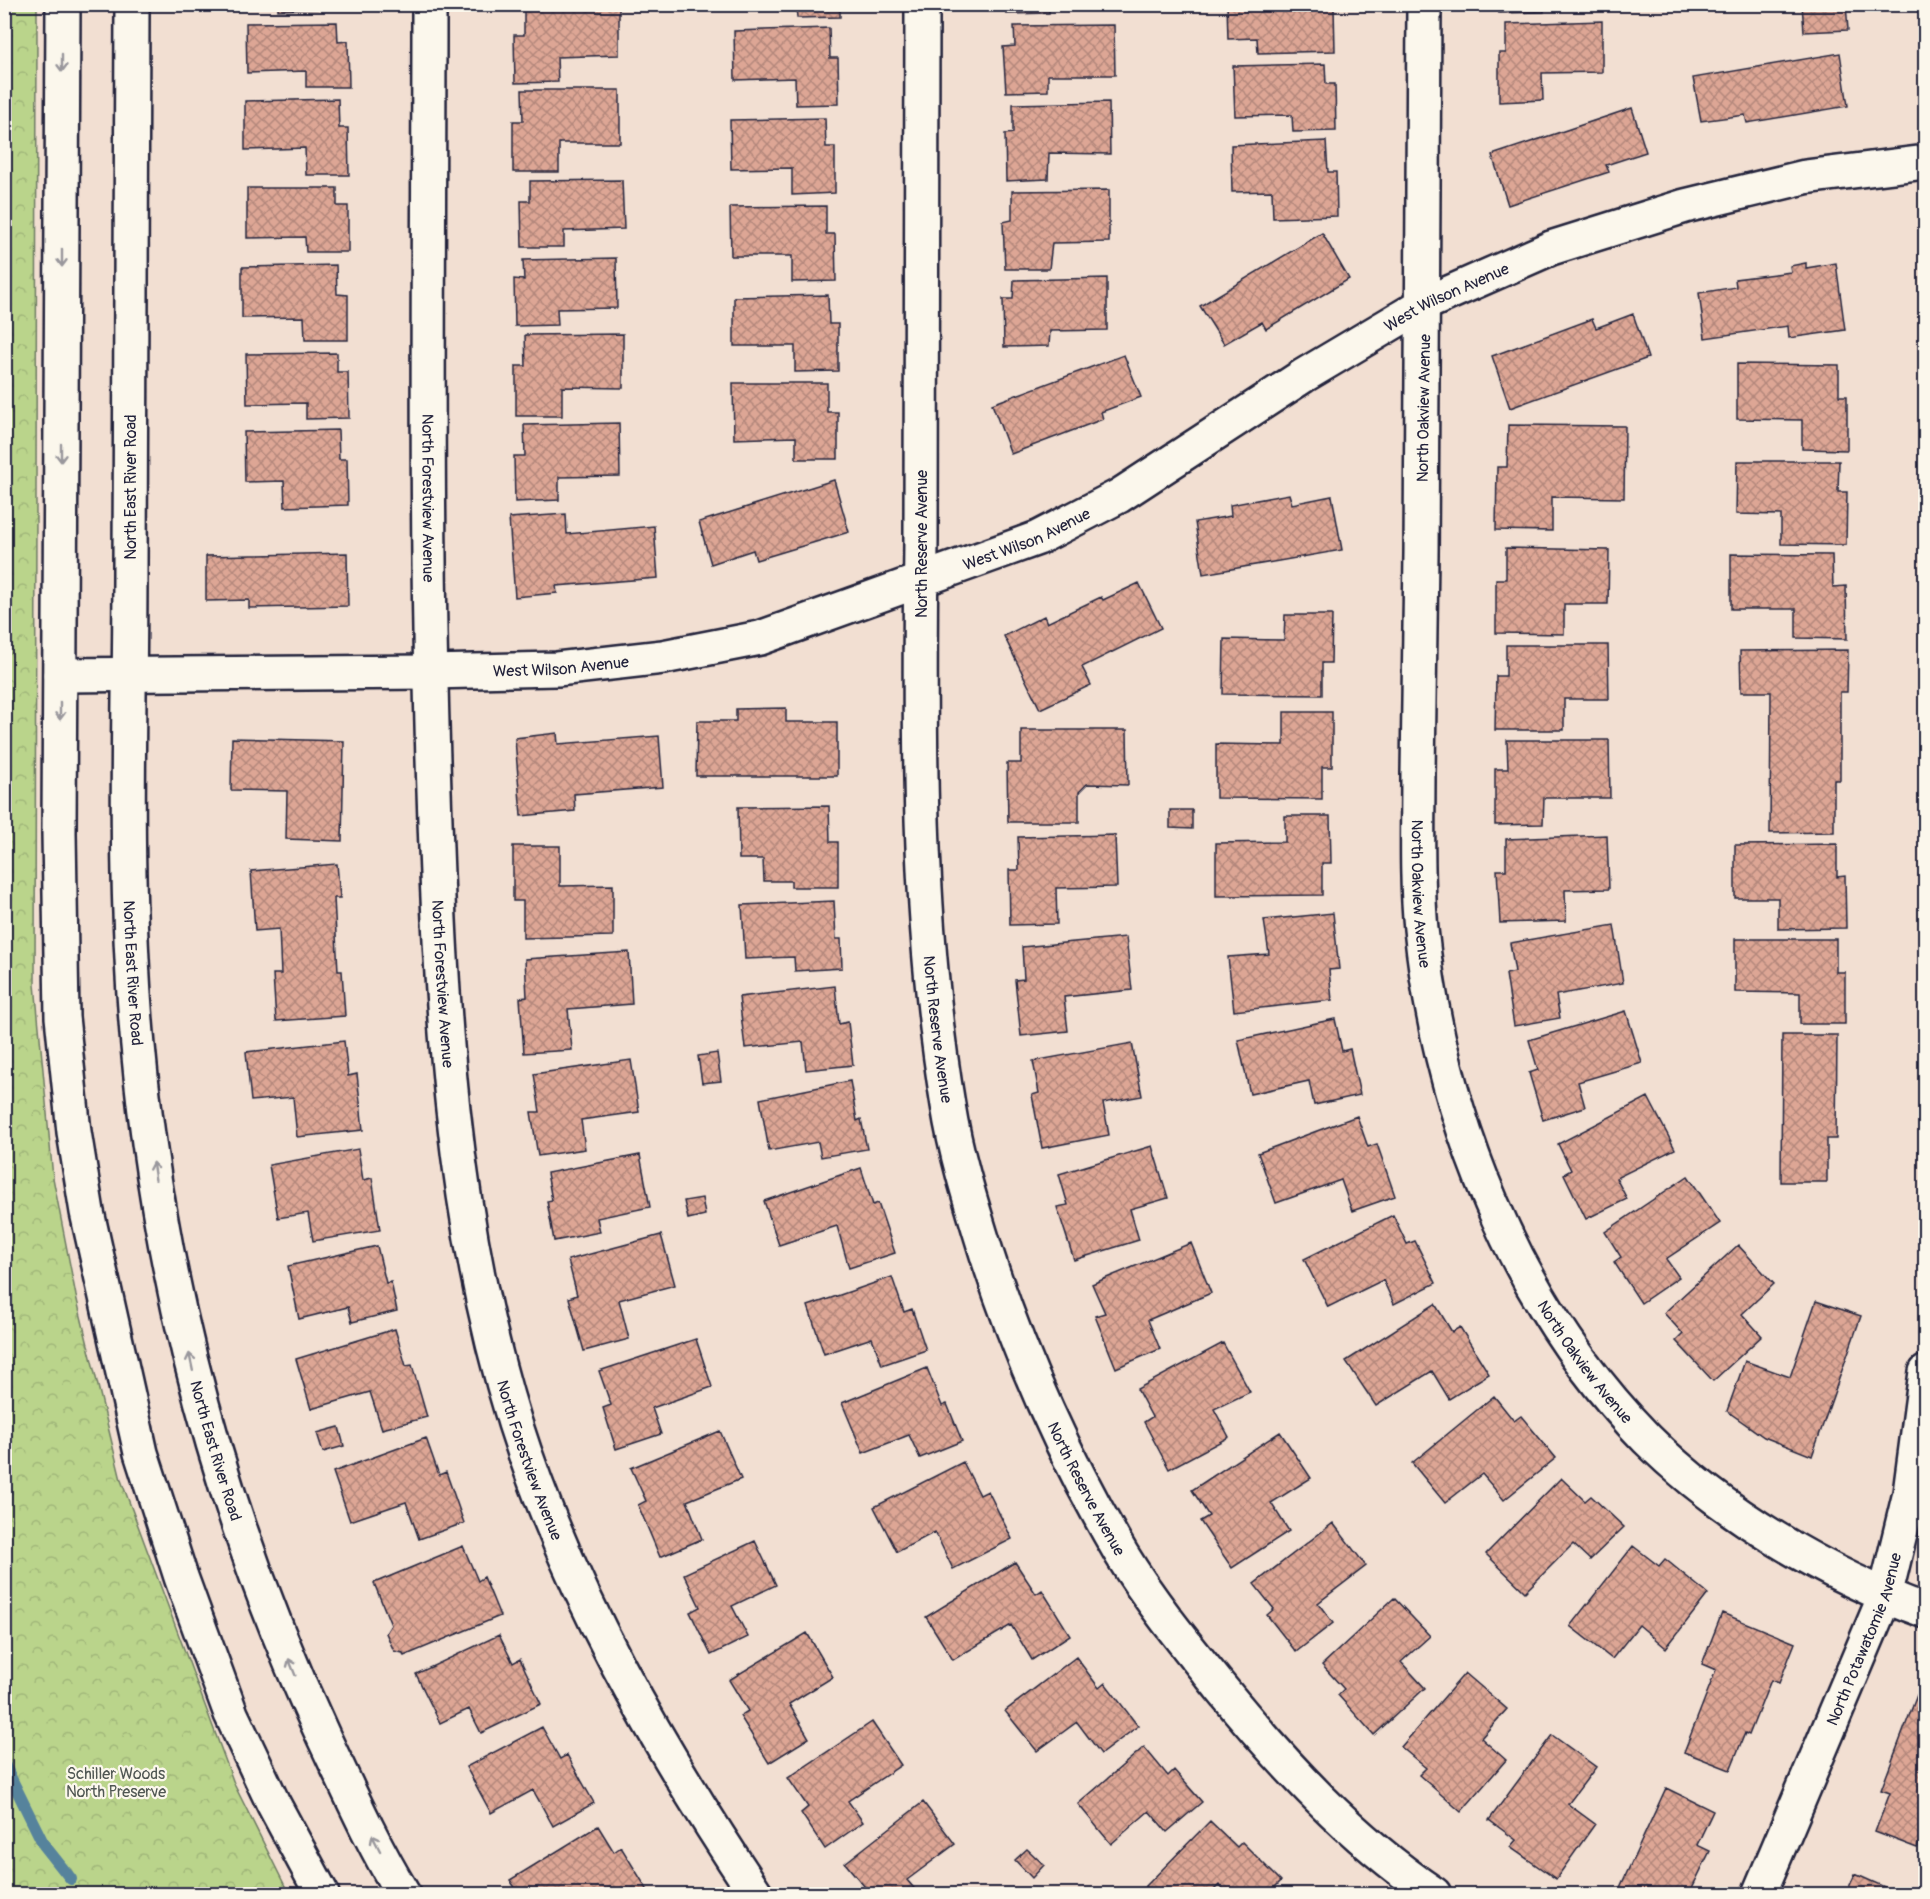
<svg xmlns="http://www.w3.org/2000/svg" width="1930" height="1899" font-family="Pangolin,sans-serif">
<defs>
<pattern id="park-crowns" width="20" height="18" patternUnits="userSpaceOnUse" patternTransform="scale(1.5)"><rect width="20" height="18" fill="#bad48b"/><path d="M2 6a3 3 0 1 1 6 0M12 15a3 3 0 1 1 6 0" fill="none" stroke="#a0b679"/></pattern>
<pattern id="building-cross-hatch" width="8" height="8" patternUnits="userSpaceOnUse" patternTransform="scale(1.5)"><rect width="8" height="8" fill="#dda695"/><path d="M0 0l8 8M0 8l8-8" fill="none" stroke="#b3877b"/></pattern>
</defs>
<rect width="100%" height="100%" fill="#f2dfd2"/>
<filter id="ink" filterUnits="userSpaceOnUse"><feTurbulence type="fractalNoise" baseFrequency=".0167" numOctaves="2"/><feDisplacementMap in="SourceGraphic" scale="12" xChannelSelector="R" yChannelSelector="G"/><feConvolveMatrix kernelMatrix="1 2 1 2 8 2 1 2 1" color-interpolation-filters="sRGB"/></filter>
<g filter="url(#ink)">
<!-- park -->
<path fill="url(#park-crowns)" stroke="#6e7b63" stroke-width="1.5" d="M37,5L35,984L53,1178L76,1296L121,1480L235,1786L289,1894H5L4,5Z"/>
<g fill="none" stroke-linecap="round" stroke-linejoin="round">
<!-- stream -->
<path stroke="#57839c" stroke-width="12" d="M4,1764L44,1845L71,1879"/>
</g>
<!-- building -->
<path fill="url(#building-cross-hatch)" stroke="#22223b" stroke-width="1.5" d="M278,4H348V8L278,10Z
M619,4V55L557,57L558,82L515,83L514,35H524V5Z
M796,4H840V17L797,18Z
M1006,4H1049V13L1006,14Z
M1227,4H1324V8H1334L1335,51L1258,53L1257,38L1228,39Z
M1499,4H1544V12L1499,13Z
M1732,4H1791L1732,7Z
M1802,4H1846L1848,30L1804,32Z
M1602,21V72L1542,73L1543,100L1499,102V53H1506V24Z
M337,22L338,42L348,41L349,87H306V71L247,73L246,23Z
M1114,25L1115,75H1048V91L1006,92L1003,47L1015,46L1014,26Z
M829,28L830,58H838L839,104L796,105L795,78L735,80L734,31Z
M1840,53L1848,106L1747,123L1745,115L1701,121L1693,78Z
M1325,64L1326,84H1335L1336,131L1293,132L1292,115L1235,116L1233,66Z
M522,90H620V143H559V172H513V121H523Z
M338,99L339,128H348L349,175H306L305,148L245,150V101Z
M1109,102L1110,154L1049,153L1048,179L1006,181L1005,134L1013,133V104Z
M1632,108L1646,152L1606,165L1609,172L1508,205L1492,155Z
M825,118L826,147H835V193L792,195V168L731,169L730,120Z
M1326,141L1328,172H1336L1337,216L1273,218L1272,191L1232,192L1231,145Z
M622,180L624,229L564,231V247H522L521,201H530V181Z
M247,188H337V206H348V252H306L305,237L247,238Z
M1109,190V242L1052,243L1049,269H1005L1003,222L1012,220V191Z
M826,206V234H835L836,281L792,282V256H731L730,207Z
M1322,233L1349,279L1266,329L1262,322L1224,344L1200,306Z
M616,258L617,308L557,309L558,325L515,326L514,279L524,280L523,260Z
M1806,263V268L1836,263L1845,330L1789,338L1788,326L1705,338L1699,293L1736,287L1735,279L1791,272L1790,266Z
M336,265L337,294L348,295V340H305L304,317L242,318V267Z
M1107,278V330L1050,331L1049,346L1004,347L1003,299H1013L1014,280Z
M828,295L829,324H838V371L795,372V346H734V297Z
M1633,314L1648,358L1510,408L1492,356L1592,319L1596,328Z
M623,334V388L562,387V416H516V366H526L525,335Z
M337,353V372H348L349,418L306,419V403L247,404L246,354Z
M1124,355L1141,397L1101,412L1103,419L1011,454L992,404Z
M1737,364L1839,365V396H1847V450L1802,449V420L1737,419Z
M733,383H827V412H838V459H796V437L734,439Z
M619,423L620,476L559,477V500L515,502L514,456H525L524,425Z
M1508,425L1625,426L1624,498L1552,497V531L1496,530L1497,467H1507Z
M338,430L339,459H347L348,505L285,507L284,481L245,482L244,432Z
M1737,461H1839L1838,492H1847L1846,545L1781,544V515L1736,514Z
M834,480L849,532L756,560L753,550L711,564L699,522Z
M1289,494L1292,504L1332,496L1342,550L1203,574L1195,522L1231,516L1230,505Z
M566,514L567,534L654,526L658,578L556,586L557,593L515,597L509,518Z
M1506,548L1609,550L1608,604H1564V634L1496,633V579H1506Z
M347,553L348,606L249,608V600L206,601V556Z
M1731,554L1832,555L1833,587L1846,586L1847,639L1796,638V609H1731Z
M1139,583L1161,628L1082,667L1091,685L1040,709L1004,636L1044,616L1047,623L1101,597L1103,600Z
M1285,615H1332L1331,663H1322V695L1223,694L1224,639L1284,640Z
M1506,645H1608L1609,699H1564V730H1495L1496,676H1506Z
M1848,650L1847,692H1840V780H1834V832L1770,833L1771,692H1741L1740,651Z
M786,708V722H837V776H696L697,721H736V709Z
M1284,712H1332V767H1322V799L1216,798V744L1284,745Z
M1021,730H1127L1128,785L1087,784L1079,792V822H1008L1007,763H1021Z
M557,733L558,744L659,736L663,787L574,794L575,811L521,816L515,738Z
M232,738L344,741L342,841L286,839L287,791L231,790Z
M1507,740H1609L1610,798H1544L1543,824L1495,825V769H1508Z
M829,806L830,842H838V887H791V881H764L763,859H739L738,807Z
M1170,810H1192V829L1170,828Z
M1285,816H1330L1331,863H1322V895L1216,896V843L1285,842Z
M1115,835L1117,887L1056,888L1057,924L1010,925L1009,870H1019L1018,837Z
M1607,835L1609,889L1565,890L1566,921L1500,923L1497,870H1506V839Z
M1837,844V877L1845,876L1846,928L1778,929V898H1735V845Z
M513,846H560V886L613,885V936L523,938V901H513Z
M337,864L340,898H334L338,971H342L345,1016L276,1021L273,974H281L279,929L255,931L251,871Z
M834,901L836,939H841L842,968L795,971L794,957L745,959L742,905Z
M1333,913L1339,969L1329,970L1332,1000L1234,1011L1228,957L1269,954L1264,920Z
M1614,925L1623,983L1556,995L1560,1018L1514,1026L1506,974L1515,972L1510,943Z
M1126,937L1132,990L1064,997L1068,1031L1021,1036L1015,980L1024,979L1022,947Z
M1735,939H1836V972H1845V1024H1800V993L1735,992Z
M629,952L632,1004L568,1009L572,1050L524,1053L520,998L527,997L525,959Z
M835,986L839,1024L848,1022L853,1065L806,1070L803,1042L745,1048L739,997Z
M1626,1011L1642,1063L1578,1082L1585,1107L1543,1120L1529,1073L1538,1070L1529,1040Z
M1335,1019L1342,1051L1350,1049L1360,1095L1314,1105L1309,1081L1250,1094L1238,1040Z
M1782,1035H1837L1836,1139H1827V1182H1781Z
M344,1041L348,1076L357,1074L363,1130L297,1137L293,1097L251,1101L246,1052Z
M1132,1043L1142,1096L1103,1103L1109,1135L1042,1148L1032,1095L1039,1093L1033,1061Z
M717,1053L721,1081L702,1083L698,1056Z
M631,1060L639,1112L581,1120L585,1149L538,1156L531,1112H540L534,1074Z
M850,1081L857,1121L861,1119L867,1149L821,1157L818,1142L769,1151L760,1099Z
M1648,1097L1675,1149L1616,1178L1627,1199L1586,1219L1564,1174L1571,1170L1558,1144Z
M1357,1116L1368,1147L1377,1144L1395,1196L1352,1211L1341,1180L1276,1203L1258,1153Z
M1152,1146L1168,1198L1130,1209L1139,1240L1074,1260L1057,1207L1068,1205L1059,1174Z
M358,1149L363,1180L372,1178L380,1230L313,1241L308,1213L278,1218L269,1165Z
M640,1155L650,1207L597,1218L600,1232L554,1241L547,1201L552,1200L547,1173Z
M861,1168L873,1205L878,1203L895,1253L849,1268L837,1226L779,1245L764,1201Z
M1688,1176L1720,1223L1666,1259L1679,1277L1641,1303L1614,1262L1621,1257L1605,1232Z
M702,1198L705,1215L688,1219L684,1201Z
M1393,1215L1407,1244L1415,1241L1436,1283L1394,1304L1383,1280L1328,1307L1304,1259Z
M661,1235L675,1285L619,1300L629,1339L584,1351L569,1298L577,1295L568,1260Z
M1191,1243L1211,1293L1148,1320L1160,1349L1116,1368L1095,1316L1105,1313L1092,1284Z
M1738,1245L1774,1284L1742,1314L1762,1336L1713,1381L1676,1341L1683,1334L1664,1313Z
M377,1246L386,1283L391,1282L397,1311L352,1322L348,1307L299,1319L288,1266Z
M892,1277L904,1312L912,1309L926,1350L882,1365L872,1338L824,1354L808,1306Z
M1816,1301L1861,1316L1812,1456L1764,1437L1727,1411L1745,1361L1790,1377Z
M1435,1304L1452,1332L1460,1327L1489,1374L1449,1399L1432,1371L1376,1406L1346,1361Z
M395,1329L406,1366L412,1365L427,1417L382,1429L370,1392L311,1409L296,1359Z
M696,1339L712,1387L652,1408L661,1434L616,1449L603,1408L611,1405L599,1371Z
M1223,1343L1250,1392L1214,1409L1229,1437L1169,1469L1144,1422L1152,1417L1137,1389Z
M927,1368L942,1406L947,1404L962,1441L920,1458L909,1435L863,1453L842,1403Z
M1494,1396L1514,1421L1521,1416L1556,1458L1504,1500L1482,1474L1445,1503L1412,1463Z
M339,1427L344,1446L323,1452L317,1433Z
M720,1431L741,1479L687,1501L702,1539L660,1557L638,1505L646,1501L631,1468Z
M1280,1432L1311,1478L1271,1503L1289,1531L1232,1568L1200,1521L1209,1516L1192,1490Z
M426,1438L439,1475L446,1472L464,1523L419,1539L406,1502L350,1521L333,1472Z
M963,1462L980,1495L988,1491L1012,1539L953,1569L935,1532L897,1552L874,1507Z
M1561,1478L1585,1501L1591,1496L1624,1527L1590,1560L1573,1544L1525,1592L1486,1554Z
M1333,1523L1366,1566L1318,1603L1333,1623L1296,1652L1267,1615L1274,1609L1254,1584Z
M755,1541L776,1585L732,1606L748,1637L711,1655L690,1612L700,1607L684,1574Z
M463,1546L478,1581L484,1577L500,1616L404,1656L403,1653L394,1651L386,1633L391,1625L374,1583Z
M1633,1546L1659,1566L1665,1559L1708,1594L1666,1648L1639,1625L1612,1659L1570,1626Z
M1015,1562L1036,1594L1042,1590L1070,1635L1032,1660L1011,1625L953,1660L926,1617Z
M1394,1598L1430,1636L1401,1662L1425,1688L1374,1735L1338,1695L1344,1689L1322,1665Z
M1722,1613L1795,1643L1779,1683L1771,1680L1749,1735L1745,1733L1730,1770L1684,1752L1716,1670L1702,1664Z
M807,1633L833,1677L789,1704L809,1738L769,1763L740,1716L748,1711L729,1680Z
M499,1635L513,1663L520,1659L541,1704L481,1733L469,1709L440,1723L416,1674Z
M1076,1657L1099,1688L1105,1683L1138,1726L1101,1754L1077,1722L1037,1751L1005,1711Z
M1465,1673L1507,1709L1481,1738L1506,1760L1461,1812L1419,1775L1426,1768L1401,1747Z
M1917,1695L1926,1698V1826L1917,1848L1875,1832L1890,1793L1881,1790Z
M872,1722L901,1765L848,1801L863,1822L825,1849L801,1813L808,1807L788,1778Z
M542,1727L560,1759L567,1755L594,1803L553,1826L533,1790L491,1813L466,1767Z
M1552,1735L1596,1767L1568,1804L1595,1824L1556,1879L1510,1847L1516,1840L1489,1820Z
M1144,1747L1168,1776L1174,1770L1202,1802L1167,1832L1149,1811L1111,1844L1078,1804Z
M1666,1788L1713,1811L1697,1845L1710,1851L1689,1894L1678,1890L1675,1894H1617Z
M923,1802L955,1844L907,1880L919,1894H866L869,1892L845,1863Z
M1210,1821L1237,1847L1242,1842L1281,1881L1268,1894H1228L1219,1885L1210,1894H1148L1143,1889Z
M598,1826L614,1852L621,1847L650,1894H519L510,1880Z
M1027,1849L1044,1865L1032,1878L1015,1860Z
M1855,1874L1896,1892L1895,1894H1846Z"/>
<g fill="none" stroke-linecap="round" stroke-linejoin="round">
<defs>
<g id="minor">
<path id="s1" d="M429,4C429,267 425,529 434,791C441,1005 451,1218 515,1423C569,1593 658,1747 756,1894"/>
<path id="s2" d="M922,4C922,183 922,362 921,540C919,728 917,920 948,1105C956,1156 972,1206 987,1255C1021,1360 1066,1460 1122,1555C1150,1601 1186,1645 1220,1687C1283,1764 1351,1838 1434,1894"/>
<path id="s3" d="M1424,4C1424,188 1423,371 1421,554C1420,627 1419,700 1418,774C1418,825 1416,878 1421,929C1440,1115 1515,1304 1647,1439C1721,1513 1828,1576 1926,1611"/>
<path id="s4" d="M60,675L430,672L557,669L663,657L760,638L1038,538L1119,496L1303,376L1424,304L1551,248L1685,206L1805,177L1926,162"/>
<path id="s5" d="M1759,1894L1885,1596L1910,1493L1926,1372"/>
</g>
<g id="major">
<path d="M63,4L59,833L62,1017L74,1132L87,1212L141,1453L181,1577L231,1714L273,1803L322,1894"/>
<path id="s6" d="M132,4C131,193 131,381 130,569C130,699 125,829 132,959C145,1228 210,1494 324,1738C349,1791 373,1845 403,1894"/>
</g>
</defs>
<!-- minor casing -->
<use href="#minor" stroke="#22223b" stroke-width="38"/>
<!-- major casing -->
<use href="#major" stroke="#22223b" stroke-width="38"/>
<!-- minor -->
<use href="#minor" stroke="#fbf7ec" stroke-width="33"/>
<!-- major -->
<use href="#major" stroke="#fbf7ec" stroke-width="33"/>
</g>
<!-- one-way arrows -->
<defs><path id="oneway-shaft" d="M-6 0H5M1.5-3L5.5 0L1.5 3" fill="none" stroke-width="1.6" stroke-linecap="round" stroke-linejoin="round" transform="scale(1.5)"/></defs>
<g stroke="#99979c">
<use href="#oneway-shaft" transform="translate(62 63) rotate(90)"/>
<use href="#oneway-shaft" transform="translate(62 258) rotate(90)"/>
<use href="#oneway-shaft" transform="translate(61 453) rotate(90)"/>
<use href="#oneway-shaft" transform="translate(60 711) rotate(90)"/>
<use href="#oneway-shaft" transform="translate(154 1171) rotate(-99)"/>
<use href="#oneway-shaft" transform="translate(191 1362) rotate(-102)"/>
<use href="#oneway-shaft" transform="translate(292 1667) rotate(-112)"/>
<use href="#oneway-shaft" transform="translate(376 1843) rotate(-117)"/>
</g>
</g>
<g text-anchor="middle" stroke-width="4.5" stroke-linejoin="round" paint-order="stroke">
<!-- street labels -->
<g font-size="16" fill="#22223b" stroke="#fbf7ec">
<text dy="6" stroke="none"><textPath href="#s4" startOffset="1473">West Wilson Avenue</textPath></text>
<text transform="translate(1423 408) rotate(-89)" y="6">North Oakview Avenue</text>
<text transform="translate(130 487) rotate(-90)" y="6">North East River Road</text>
<text dy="6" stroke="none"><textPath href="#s1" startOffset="494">North Forestview Avenue</textPath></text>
<text dy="6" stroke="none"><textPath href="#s4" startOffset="987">West Wilson Avenue</textPath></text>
<text transform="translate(921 544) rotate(-90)" y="6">North Reserve Avenue</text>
<text dy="6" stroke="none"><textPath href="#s4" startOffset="501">West Wilson Avenue</textPath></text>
<text dy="6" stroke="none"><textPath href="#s3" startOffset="890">North Oakview Avenue</textPath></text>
<text dy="6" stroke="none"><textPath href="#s6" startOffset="969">North East River Road</textPath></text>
<text dy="6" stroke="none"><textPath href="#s1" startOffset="980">North Forestview Avenue</textPath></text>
<text dy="6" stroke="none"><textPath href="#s2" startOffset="1026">North Reserve Avenue</textPath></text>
<text dy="6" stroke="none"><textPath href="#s3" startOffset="1394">North Oakview Avenue</textPath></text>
<text dy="6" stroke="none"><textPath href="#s6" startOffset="1455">North East River Road</textPath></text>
<text dy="6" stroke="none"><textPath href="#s1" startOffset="1466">North Forestview Avenue</textPath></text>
<text dy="6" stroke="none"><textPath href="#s2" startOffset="1512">North Reserve Avenue</textPath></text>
<text dy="6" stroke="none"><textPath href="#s5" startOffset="276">North Potawatomie Avenue</textPath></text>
</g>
<!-- park labels -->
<g font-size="16" fill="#505753" stroke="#fbf7ec">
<text x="116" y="1779">Schiller Woods<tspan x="116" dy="18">North Preserve</tspan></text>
</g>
</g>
<!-- margin -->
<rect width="1930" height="1899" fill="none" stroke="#fbf7ec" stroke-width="24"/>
<rect x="12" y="12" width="1906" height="1875" fill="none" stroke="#22223b" stroke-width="2" filter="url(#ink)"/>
</svg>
